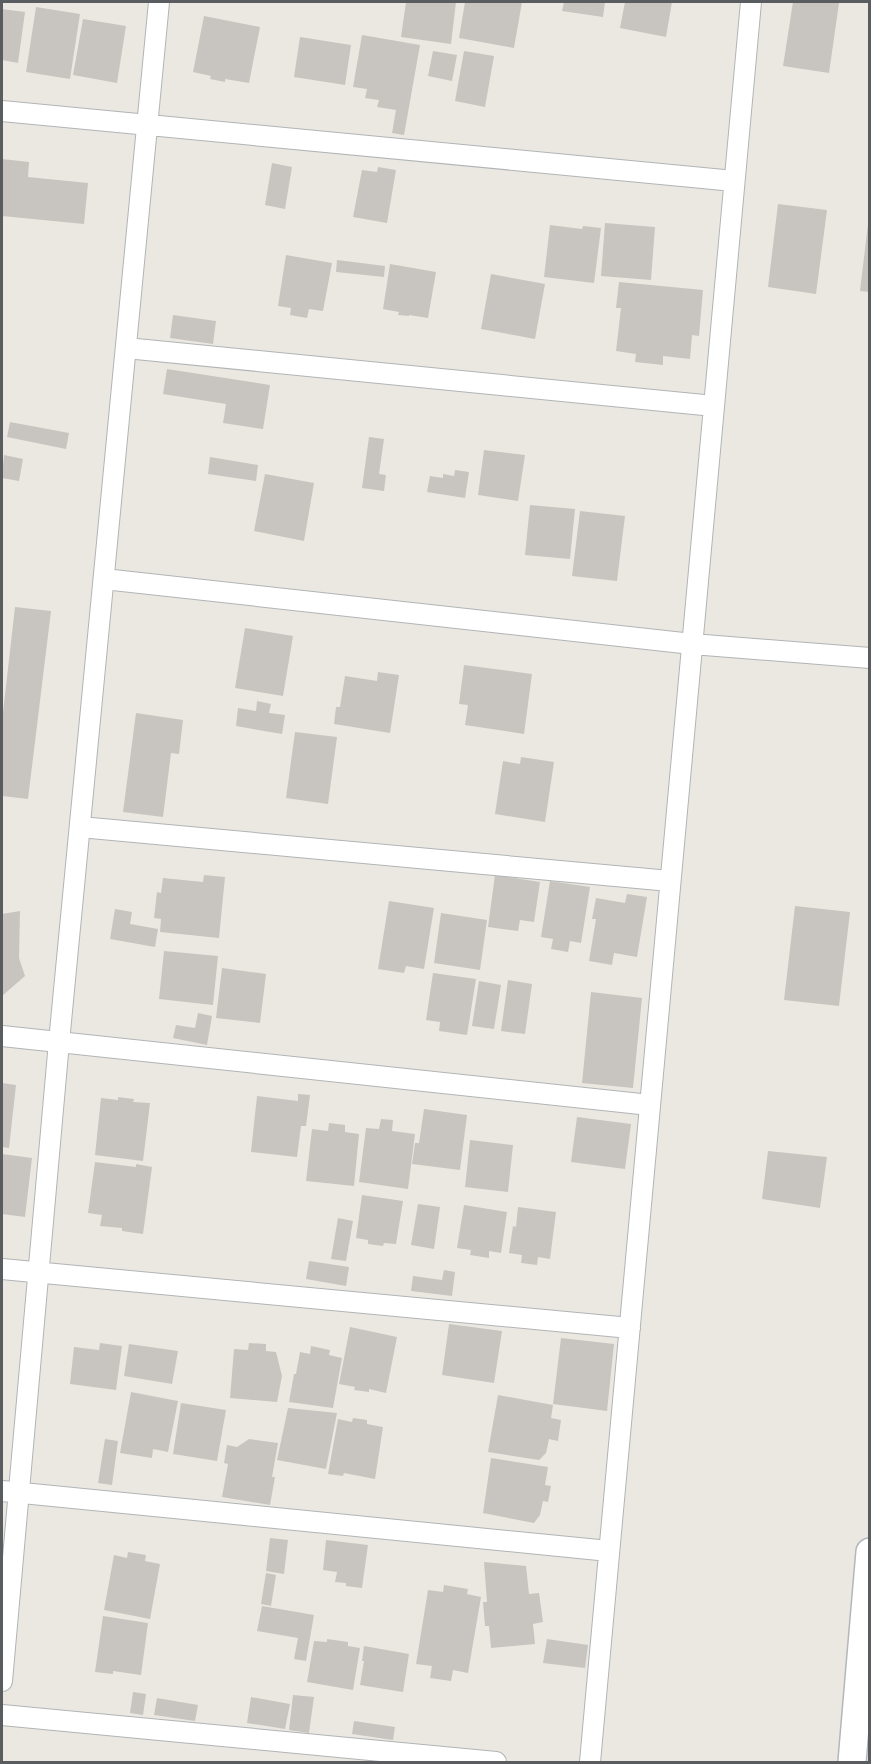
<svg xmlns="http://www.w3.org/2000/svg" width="871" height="1764" font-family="Manrope,sans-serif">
<rect width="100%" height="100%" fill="#ebe8e1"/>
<!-- building -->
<path fill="#c8c5c0" d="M406,2H456L451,44L401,37Z
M465,2H522L514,48L459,38Z
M564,2H605L603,17L562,11Z
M625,2H672L666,37L620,28Z
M793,2L839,3L829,73L783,66Z
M36,7L80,14L70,79L26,72Z
M2,9L25,12L18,63L2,60Z
M204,16L260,27L249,83L225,79V82L210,79L211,76L193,72Z
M83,19L126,26L117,83L73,75Z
M362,35L420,45L404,135L392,133L396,110L377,107L379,100L365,98L367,89L353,87Z
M300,37L351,45L345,85L294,77Z
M433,51L457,55L452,81L428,76Z
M464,51L494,56L485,107L455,101Z
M2,159L29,162L28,177L88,183L84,224L2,216Z
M272,163L292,167L285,209L265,205Z
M378,167L396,170L387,223L353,217L362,170L377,172Z
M778,204L827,210L816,294L768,287Z
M605,223L655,227L651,280L601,276Z
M868,224H870V292L860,291Z
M550,225L582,229L583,226L601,228L594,283L544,277Z
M286,255L332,263L323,311L309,309L307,318L290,315L291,308L278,306Z
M337,260L385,266L384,277L336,272Z
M390,264L436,272L428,318L409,315V316L398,315L399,312L383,309Z
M491,274L545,284L535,339L481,329Z
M619,282L703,290L699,336L692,335L690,359L663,356V365L635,362L636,354L616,351L621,308H616Z
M173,315L216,321L213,344L170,338Z
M167,369L270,385L263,429L223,423L226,404L163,394Z
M10,422L69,433L66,449L7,437Z
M369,437L384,439L379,474L386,475L384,491L362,488Z
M484,450L525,455L518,501L478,495Z
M4,455L23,459L19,481L2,478Z
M210,457L258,465L256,481L208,474Z
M455,470L469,472L465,498L427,492L430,476L443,478V474L454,476Z
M265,474L314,483L304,541L254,531Z
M530,505L575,509L570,559L525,555Z
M580,511L625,516L617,581L572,576Z
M15,607L51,611L28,799L2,796V721Z
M245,628L293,636L283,696L235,688Z
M464,665L532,674L524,734L465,725L468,705L459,704Z
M378,672L399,675L390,733L334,724L336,707H340L345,676L377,681Z
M257,701L271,704L269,713L285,715L282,734L236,726L238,708L256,711Z
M136,713L183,720L179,754L171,753L163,817L123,812Z
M295,732L337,737L328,804L286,798Z
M521,757L554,762L545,822L495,814L503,761L520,764Z
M204,875L225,877L219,938L160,932L161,919L154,918L157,892L161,893L163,878L203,882Z
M495,875L540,882L534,922L520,920L518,931L488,927Z
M550,881L590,887L581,943L570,941L568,952L551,949L553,939L541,937Z
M627,894L647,897L637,957L614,953L612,965L589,961L596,919H592L596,898L625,903Z
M389,901L434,908L424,969L406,966L404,973L378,969Z
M795,906L850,912L839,1006L784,1000Z
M115,909L132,912L130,924L158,929L155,947L110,939Z
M20,911L19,958L25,976L2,996V914Z
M441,913L487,920L480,970L434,963Z
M164,951L218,956L213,1005L159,999Z
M222,968L266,974L260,1023L216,1018Z
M433,973L476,979L467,1035L439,1031L440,1022L426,1020Z
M508,980L532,984L525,1034L501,1031Z
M479,981L501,985L494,1029L472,1026Z
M591,992L642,998L633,1088L582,1083Z
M198,1013L212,1016L207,1045L173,1038L176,1025L195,1028Z
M2,1083L16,1085L9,1148L2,1147Z
M298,1094L310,1095L306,1126H301L297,1157L251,1152L257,1096L298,1101Z
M118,1097L134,1099L133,1102L150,1103L143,1161L95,1155L101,1098L118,1100Z
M424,1109L467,1115L460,1170L412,1164L415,1143H419Z
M577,1117L631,1124L625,1169L571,1162Z
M381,1119L393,1120L392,1131L415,1134L408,1189L359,1182L366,1128L379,1129Z
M329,1123L345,1125V1132L359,1134L354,1186L306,1181L312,1129L328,1131Z
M470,1140L513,1145L508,1192L465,1187Z
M768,1151L827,1157L820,1208L762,1199Z
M2,1154L32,1158L25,1217L2,1214Z
M95,1162L136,1167V1164L152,1167L143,1234L122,1231V1228L100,1226L102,1215L88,1213Z
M362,1195L403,1201L396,1244L384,1243L383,1246L368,1244V1240L356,1238Z
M418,1204L440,1207L434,1249L411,1245Z
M464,1205L507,1212L501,1253L489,1251V1258L470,1255L471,1250L457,1248Z
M518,1207L556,1212L550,1259L538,1257L537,1265L521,1263L522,1255L509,1253L513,1226L516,1227Z
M338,1218L353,1221L346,1261L331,1259Z
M309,1261L349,1267L346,1286L306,1279Z
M444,1270L455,1272L452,1296L411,1291L413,1276L442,1280Z
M449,1324L502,1331L494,1383L442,1375Z
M350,1327L397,1337L386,1393L369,1389V1392L354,1390L355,1387L339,1384Z
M561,1338L614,1344L607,1411L553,1404Z
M100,1343L122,1346L116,1390L70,1384L74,1347L99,1350Z
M249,1343L266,1344V1351L276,1352L282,1376L277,1402L230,1398L234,1349L248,1350Z
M129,1344L178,1351L172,1384L124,1376Z
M311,1346L330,1350L329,1355L342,1358L333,1408L289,1402L294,1374H296L300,1352L310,1354Z
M131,1392L178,1401L168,1452L153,1449L152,1458L120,1453Z
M498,1395L553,1405L551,1418L561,1420L558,1441L549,1439L546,1453L539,1460L488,1452Z
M181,1403L226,1410L217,1461L173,1454Z
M288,1408L337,1413L326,1469L277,1460Z
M353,1418L367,1420V1424L383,1427L375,1479L344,1473L343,1476L328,1474L338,1419L352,1422Z
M105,1439L118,1441L112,1485L98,1483Z
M249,1439L278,1443L272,1477H275L270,1505L222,1497L228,1464L224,1463L227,1445L237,1447Z
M491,1458L548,1467L545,1485L551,1486L548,1502L543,1501L540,1515L534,1523L483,1513Z
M270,1538L288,1540L284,1574L266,1571Z
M326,1540L368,1545L362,1588L346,1586V1583L335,1582L337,1572L323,1570Z
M128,1552L146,1555L145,1561L160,1564L150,1619L104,1610L114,1555L127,1558Z
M484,1562L526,1566L529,1594L539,1593L543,1622L533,1624L535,1644L491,1648L489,1626H485L483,1602H487Z
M266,1573L276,1575L271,1606L261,1604Z
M444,1585L468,1589L467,1594L481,1597L468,1673L453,1670L451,1681L430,1678L432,1666L416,1664L428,1590L443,1592Z
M262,1606L314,1615L306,1661L294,1659L298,1638L257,1631Z
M103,1616L148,1623L141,1675L113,1671V1674L95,1672Z
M327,1639L348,1642V1646L360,1648L353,1690L307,1682L314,1641L327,1642Z
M547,1639L588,1645L585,1668L543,1663Z
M364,1646L409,1654L403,1692L360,1685L364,1661H362Z
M133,1692L146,1694L143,1715L130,1713Z
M293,1695L314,1697L309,1733L289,1730Z
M251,1697L290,1704L285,1729L247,1723Z
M157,1698L198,1705L195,1721L154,1715Z
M354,1721L395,1727L393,1740L352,1734Z"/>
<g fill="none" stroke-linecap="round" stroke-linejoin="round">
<defs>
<path id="minor" d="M2,111L734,181
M126,348L714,406
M104,579L692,644L870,658
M80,827L670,881
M2,1036L650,1105
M2,1269L630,1328
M2,1491L609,1551
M2,1681L59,1042L159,2
M2,1715L496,1762
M590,1762L751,2"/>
<path id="secondary" d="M852,1762L870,1552"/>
</defs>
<!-- minor casing -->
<use href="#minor" stroke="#b1b4b7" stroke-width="22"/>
<!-- secondary casing -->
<use href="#secondary" stroke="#b3b6ba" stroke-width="30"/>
<!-- minor -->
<use href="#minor" stroke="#fff" stroke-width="20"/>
<!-- secondary -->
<use href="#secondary" stroke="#fff" stroke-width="27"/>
</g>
<!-- border -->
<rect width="871" height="1764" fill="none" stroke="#595d60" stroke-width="6"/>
</svg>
